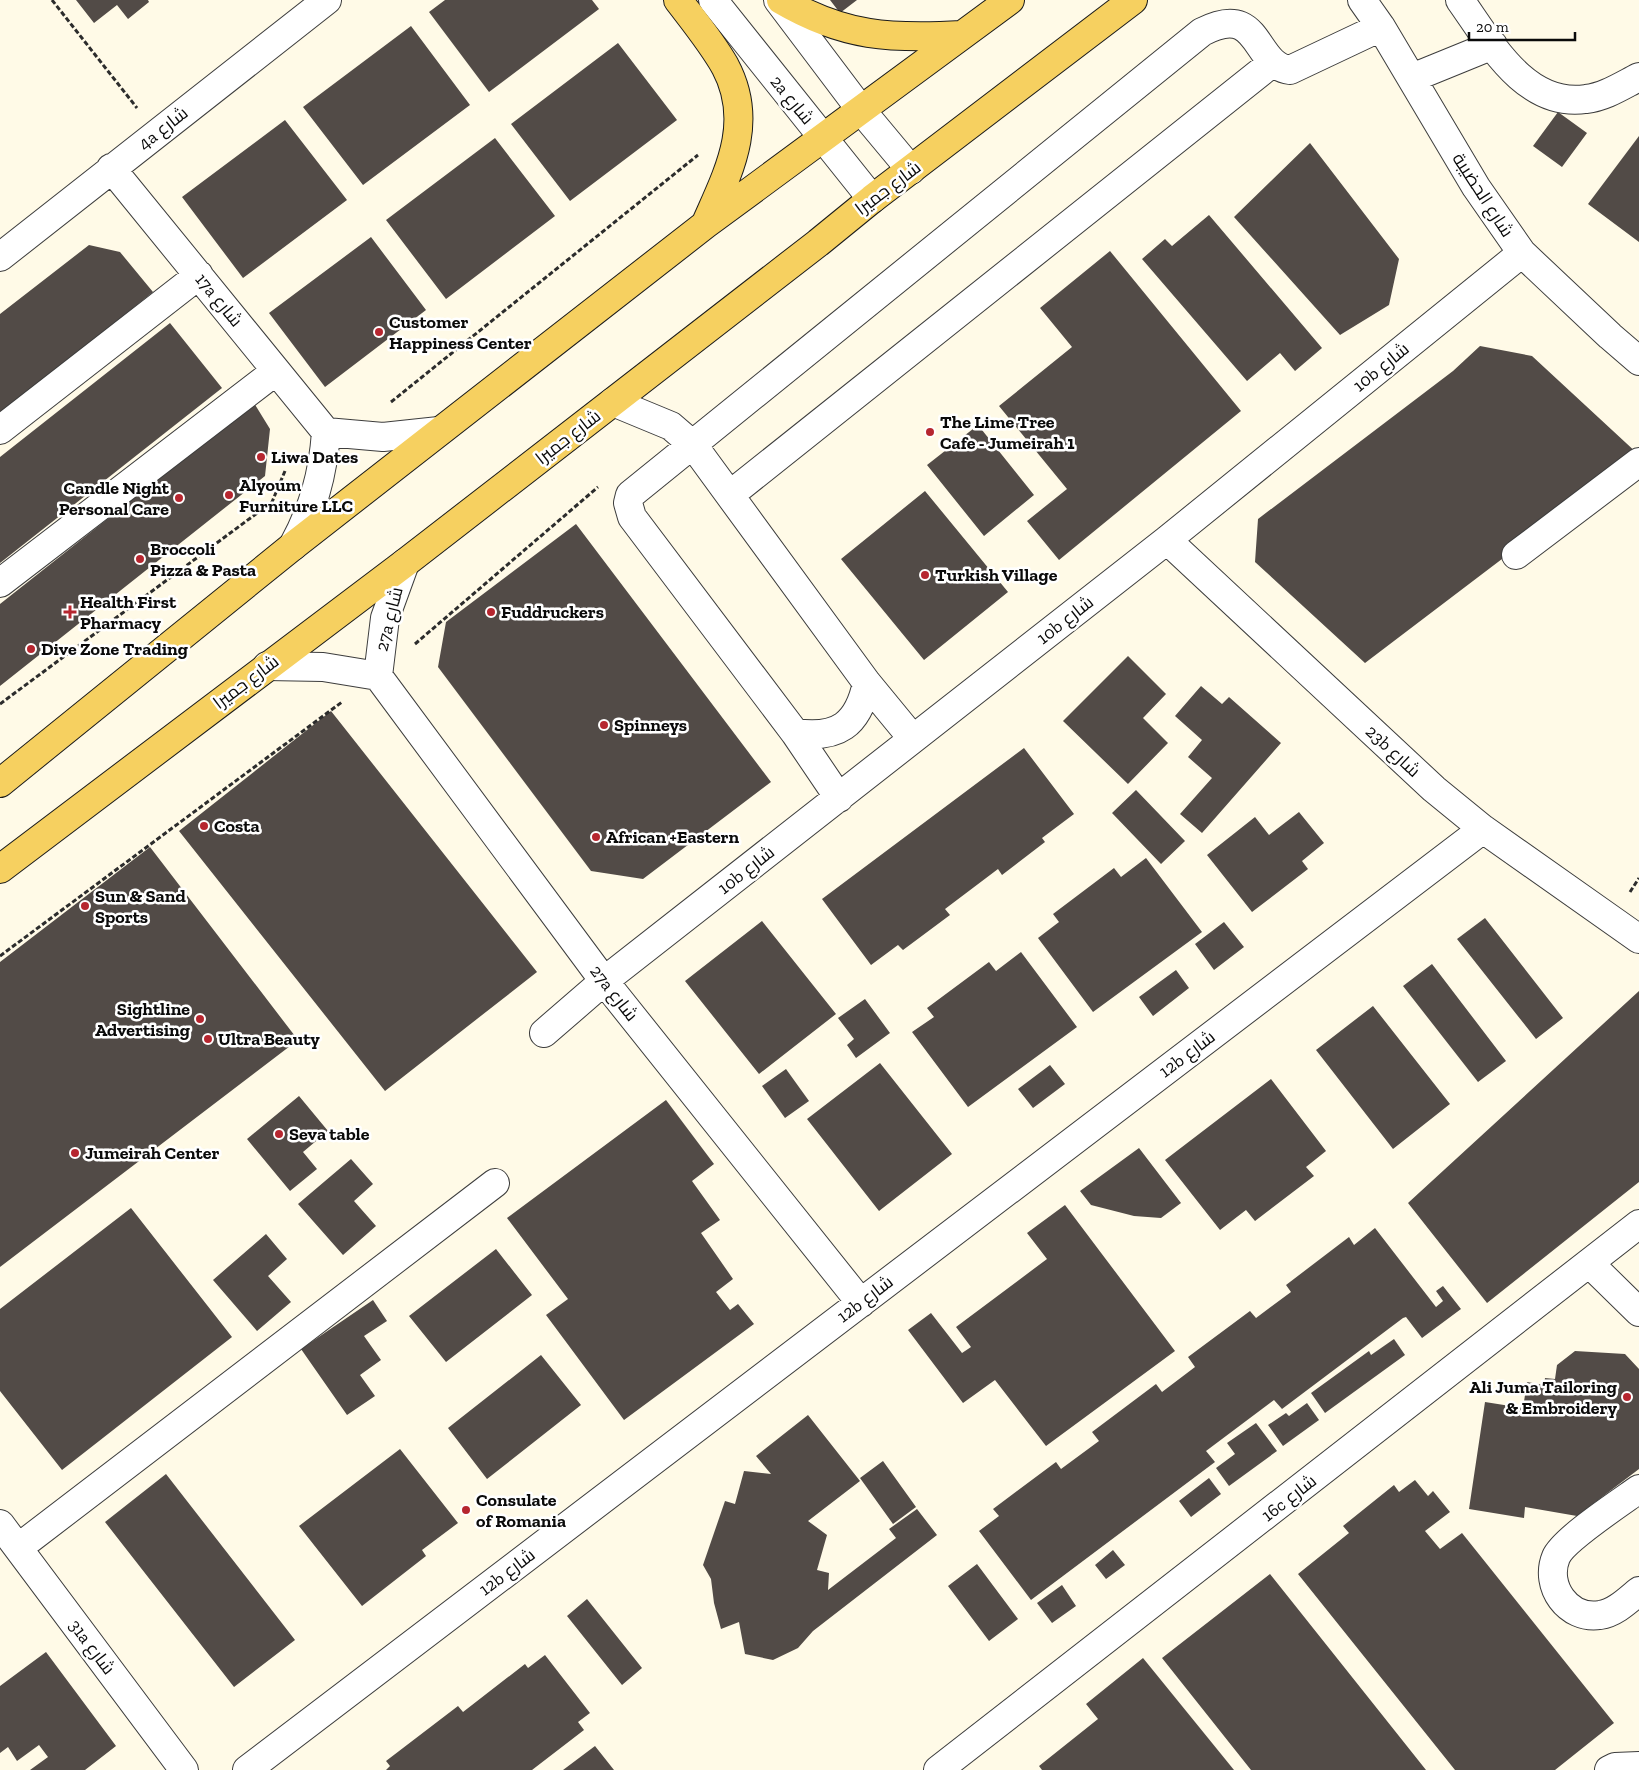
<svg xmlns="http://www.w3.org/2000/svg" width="1639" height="1770" font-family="'Zilla Slab',Cairo,serif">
<rect width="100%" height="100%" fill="#fffae7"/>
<!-- building -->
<path fill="#524b47" d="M76,0H148L149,2L128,19L117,5L94,23Z
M445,0H592L599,9L489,92L429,12Z
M830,0H857L840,13Z
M411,26L470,105L363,185L303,107Z
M618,43L677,120L570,201L511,124Z
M1558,112L1587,133L1562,167L1533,146Z
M285,120L347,200L243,278L182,197Z
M1639,136V242L1588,204Z
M495,138L555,216L446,299L386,220Z
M1310,143L1399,259L1389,305L1340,335L1234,217Z
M1209,215L1322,348L1295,371L1280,353L1247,381L1142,259L1165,239L1172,246Z
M371,237L426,310L325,387L269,313Z
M89,245L120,252L153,292L0,415V314Z
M1110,251L1241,411L1059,560L1027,521L1067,489L999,406L1072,347L1040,308Z
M170,323L222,388L0,563V457Z
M1480,346L1532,356L1639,455L1365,663L1255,562L1258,519L1453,371Z
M254,403L270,429L265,476L0,686V604Z
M978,425L1034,495L984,536L927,465Z
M925,491L1008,592L924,660L841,559Z
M576,524L771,782L643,879L591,871L438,667L446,622Z
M1128,656L1166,694L1143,718L1168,743L1128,784L1063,721Z
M1201,686L1222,704L1229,697L1281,743L1202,833L1180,814L1212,778L1188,757L1202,740L1175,716Z
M331,711L537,972L385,1091L179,831Z
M1024,748L1074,814L1042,838L1045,842L1002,875L998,869L945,909L950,915L903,950L898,945L871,965L822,899Z
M1136,790L1185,841L1161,864L1112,813Z
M1299,812L1324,843L1302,861L1308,869L1252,912L1207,855L1255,817L1269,835Z
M150,847L298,1040L0,1267V962Z
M1146,858L1202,932L1093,1012L1038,938L1059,922L1053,914L1114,868L1121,877Z
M1485,918L1563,1018L1536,1039L1457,939Z
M762,921L836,1014L759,1074L685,981Z
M1224,922L1244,947L1214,970L1195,944Z
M1021,952L1077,1027L968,1107L912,1032L934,1017L927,1008L989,962L996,971Z
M1432,964L1506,1061L1478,1082L1403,986Z
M1176,970L1189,988L1153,1016L1139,997Z
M1639,991V1182L1487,1303L1408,1203Z
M865,999L890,1033L856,1058L847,1045L854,1039L838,1018Z
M1373,1006L1450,1104L1393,1149L1316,1050Z
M880,1063L952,1154L879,1211L807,1119Z
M1050,1065L1065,1084L1033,1108L1018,1089Z
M786,1069L809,1101L785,1118L762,1086Z
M1271,1079L1326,1151L1306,1167L1314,1176L1255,1221L1246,1210L1220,1230L1165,1160Z
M299,1096L328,1131L303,1152L317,1169L290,1191L247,1139Z
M666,1100L714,1164L692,1181L720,1220L701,1233L733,1279L716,1292L730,1310L738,1304L754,1324L624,1420L546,1315L568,1299L507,1218Z
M1139,1148L1181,1203L1161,1218L1134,1216L1091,1205L1080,1191Z
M351,1159L373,1184L354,1201L376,1226L343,1255L298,1204Z
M1065,1205L1175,1351L1046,1446L995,1380L963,1403L908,1330L931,1313L962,1353L971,1347L956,1327L1047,1259L1027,1233Z
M131,1208L232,1337L62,1470L0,1391V1309Z
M1375,1228L1436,1307L1443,1301L1436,1291L1443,1286L1461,1309L1422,1338L1406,1317L1403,1318L1282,1409L1274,1400L1206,1451L1215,1462L1031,1600L979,1531L999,1516L993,1509L1056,1462L1061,1469L1099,1441L1092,1432L1156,1384L1162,1392L1195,1367L1188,1357L1250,1311L1256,1318L1291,1292L1286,1285L1349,1237L1354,1245Z
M266,1234L287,1259L268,1276L291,1302L257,1331L213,1280Z
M496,1249L532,1295L446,1362L409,1316Z
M373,1300L387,1321L364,1336L381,1360L360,1375L375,1396L347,1415L301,1349Z
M1394,1339L1405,1355L1325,1413L1311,1393L1369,1351L1371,1355Z
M1575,1351L1625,1354L1639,1369V1469L1577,1516L1525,1507L1524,1518L1469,1509L1485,1402L1523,1408L1527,1382L1544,1385L1545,1378L1555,1379L1557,1365Z
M541,1355L581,1405L487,1479L448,1428Z
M1307,1403L1319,1420L1283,1446L1268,1425L1286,1413L1289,1416Z
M808,1415L860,1481L808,1521L827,1535L817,1570L829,1573L828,1590L896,1538L889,1529L917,1509L937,1535L813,1631L798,1648L773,1660L745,1654L739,1622L721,1629L714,1603L711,1579L703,1565L725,1501L735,1504L744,1471L771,1474L756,1456Z
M1256,1423L1277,1451L1229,1486L1216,1468L1235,1454L1227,1443Z
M400,1449L458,1523L422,1550L426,1556L362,1606L299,1526Z
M883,1461L916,1507L893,1524L860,1478Z
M166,1474L295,1640L234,1687L105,1522Z
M1209,1478L1221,1494L1191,1517L1179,1501Z
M1415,1480L1428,1496L1433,1491L1450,1512L1425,1531L1440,1549L1462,1533L1614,1723L1555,1770H1455L1298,1574L1349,1533L1343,1526L1394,1485L1399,1492Z
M1113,1550L1125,1565L1106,1579L1095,1565Z
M977,1564L1018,1619L989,1641L948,1586Z
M1270,1574L1426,1770H1251L1162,1658Z
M1062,1585L1076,1606L1052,1623L1037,1603Z
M587,1599L642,1668L622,1685L567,1616Z
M46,1652L116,1746L85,1770H30L48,1757L39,1745L17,1761L8,1747L0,1753V1686Z
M545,1655L590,1713L578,1722L584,1730L532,1770H386L390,1766L386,1761L458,1706L463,1712L525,1664L528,1668Z
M1143,1658L1234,1770H1042L1039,1766L1098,1719L1086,1704Z
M595,1746L614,1770H563Z"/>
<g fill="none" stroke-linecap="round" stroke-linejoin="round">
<defs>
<path id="minor" d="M713,0L872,199
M778,0L861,110L911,170
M1362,0L1381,27L1476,187L1522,253L1610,336L1639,361
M1460,0C1490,42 1525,108 1586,99C1605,97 1623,85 1639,77
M1412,78L1493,45
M111,168L326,432C323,475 313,509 293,546
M0,257L327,0
M613,402L671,426L693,445L867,683L913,739
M0,430L199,275
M326,432L383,437L439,431
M731,494L1272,63
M1167,540L1434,789L1483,829L1639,939
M1516,555L1639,462
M405,563L385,618L378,676L604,981L861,1303
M0,583L276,371
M267,666L323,667L378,676
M795,733C838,739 858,725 867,683
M839,798L795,733L632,517L628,503L630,495L1202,32C1262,1 1252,65 1290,70L1381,27
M544,1033L604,981L1167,540L1522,253
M1590,1264L1639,1312
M1639,1489C1621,1502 1563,1540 1556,1557C1544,1586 1568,1620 1600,1615C1615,1613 1628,1600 1639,1591
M0,1524L184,1770
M18,1548L495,1183
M247,1770L1483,829
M938,1770L1639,1224
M1609,1770L1615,1767L1639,1766"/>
<path id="major" d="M678,0C694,21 712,43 725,66C755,122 729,171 706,223
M781,0C844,37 891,39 962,35
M0,783L293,546L706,224L1010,0
M0,869L405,563L818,243L872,199L1133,0"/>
</defs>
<!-- minor casing -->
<use href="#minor" stroke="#3d3d3d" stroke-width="30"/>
<!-- major casing -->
<use href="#major" stroke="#1b1b1b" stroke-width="30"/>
<!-- path -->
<path stroke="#2c2c2c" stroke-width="3" stroke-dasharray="5 2.5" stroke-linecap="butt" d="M52,0L137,108
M391,402L698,155
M415,644L598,487
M0,704L272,502L285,471
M1630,892L1639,878
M0,956L342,702"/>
<!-- minor -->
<use href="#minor" stroke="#fff" stroke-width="28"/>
<!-- major -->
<use href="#major" stroke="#f6d060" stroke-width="28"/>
</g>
<!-- markers -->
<g fill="#b6262f" stroke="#fff" stroke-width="2">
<circle cx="379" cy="332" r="5"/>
<circle cx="930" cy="432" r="5"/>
<circle cx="261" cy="457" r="5"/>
<circle cx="229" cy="495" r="5"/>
<circle cx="179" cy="498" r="5"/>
<circle cx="140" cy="559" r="5"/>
<circle cx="925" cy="575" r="5"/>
<path d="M67.5 604.5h5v5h5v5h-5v5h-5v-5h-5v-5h5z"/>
<circle cx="491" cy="612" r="5"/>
<circle cx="31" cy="649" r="5"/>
<circle cx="604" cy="725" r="5"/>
<circle cx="204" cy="826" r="5"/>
<circle cx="596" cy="837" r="5"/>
<circle cx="85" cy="906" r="5"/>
<circle cx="200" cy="1019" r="5"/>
<circle cx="208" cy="1039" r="5"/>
<circle cx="279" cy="1134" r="5"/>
<circle cx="75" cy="1153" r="5"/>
<circle cx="1627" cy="1397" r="5"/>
<circle cx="466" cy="1510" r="5"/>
</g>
<g text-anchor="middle" stroke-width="5" stroke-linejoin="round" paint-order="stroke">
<!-- street labels -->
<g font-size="18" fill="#0a0a0a" stroke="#fff">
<text transform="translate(792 100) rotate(51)" y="6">2a شارع</text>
<text transform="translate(163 128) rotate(-38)" y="6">4a شارع</text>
<text transform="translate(888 188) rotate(-37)" y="6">شارع جميرا</text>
<text transform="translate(1483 195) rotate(57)" y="6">شارع الحضيبة</text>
<text transform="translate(219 300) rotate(51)" y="6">17a شارع</text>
<text transform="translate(1381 367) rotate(-39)" y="6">10b شارع</text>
<text transform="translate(568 437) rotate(-38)" y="6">شارع جميرا</text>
<text transform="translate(389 619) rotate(-76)" y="6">27a شارع</text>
<text transform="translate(1065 620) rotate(-38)" y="6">10b شارع</text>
<text transform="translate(246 682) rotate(-37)" y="6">شارع جميرا</text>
<text transform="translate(1393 751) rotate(43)" y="6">23b شارع</text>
<text transform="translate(746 870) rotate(-38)" y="6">10b شارع</text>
<text transform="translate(614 993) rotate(52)" y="6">27a شارع</text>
<text transform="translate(1187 1054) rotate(-37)" y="6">12b شارع</text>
<text transform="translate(865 1299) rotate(-37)" y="6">12b شارع</text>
<text transform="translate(1289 1498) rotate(-38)" y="6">16c شارع</text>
<text transform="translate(507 1572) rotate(-37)" y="6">12b شارع</text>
<text transform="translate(92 1647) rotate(53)" y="6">31a شارع</text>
</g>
<!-- poi labels -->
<g font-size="18" font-weight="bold" fill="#0a0a0a" stroke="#fff" text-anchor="start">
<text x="389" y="328">Customer<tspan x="389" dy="21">Happiness Center</tspan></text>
<text x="940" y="428">The Lime Tree<tspan x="940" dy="21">Cafe - Jumeirah 1</tspan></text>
<text x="271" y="463">Liwa Dates</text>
<text x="239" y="491">Alyoum<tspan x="239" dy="21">Furniture LLC</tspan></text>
<text x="169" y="494" text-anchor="end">Candle Night<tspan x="169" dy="21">Personal Care</tspan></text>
<text x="150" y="555">Broccoli<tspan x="150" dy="21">Pizza &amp; Pasta</tspan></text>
<text x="935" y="581">Turkish Village</text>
<text x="80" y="608">Health First<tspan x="80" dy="21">Pharmacy</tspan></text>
<text x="501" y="618">Fuddruckers</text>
<text x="41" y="655">Dive Zone Trading</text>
<text x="614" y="731">Spinneys</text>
<text x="214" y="832">Costa</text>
<text x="606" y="843">African +Eastern</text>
<text x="95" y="902">Sun &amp; Sand<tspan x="95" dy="21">Sports</tspan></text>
<text x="190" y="1015" text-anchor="end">Sightline<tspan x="190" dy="21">Advertising</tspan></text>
<text x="218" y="1045">Ultra Beauty</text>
<text x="289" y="1140">Seva table</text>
<text x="85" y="1159">Jumeirah Center</text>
<text x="1617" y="1393" text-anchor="end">Ali Juma Tailoring<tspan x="1617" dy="21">&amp; Embroidery</tspan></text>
<text x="476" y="1506">Consulate<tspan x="476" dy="21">of Romania</tspan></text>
</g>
</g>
<!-- scale -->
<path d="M1469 32v8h106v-8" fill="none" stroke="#0a0a0a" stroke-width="2.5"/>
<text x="1476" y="32" font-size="15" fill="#0a0a0a" stroke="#ffffff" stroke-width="4" paint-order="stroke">20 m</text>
</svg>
